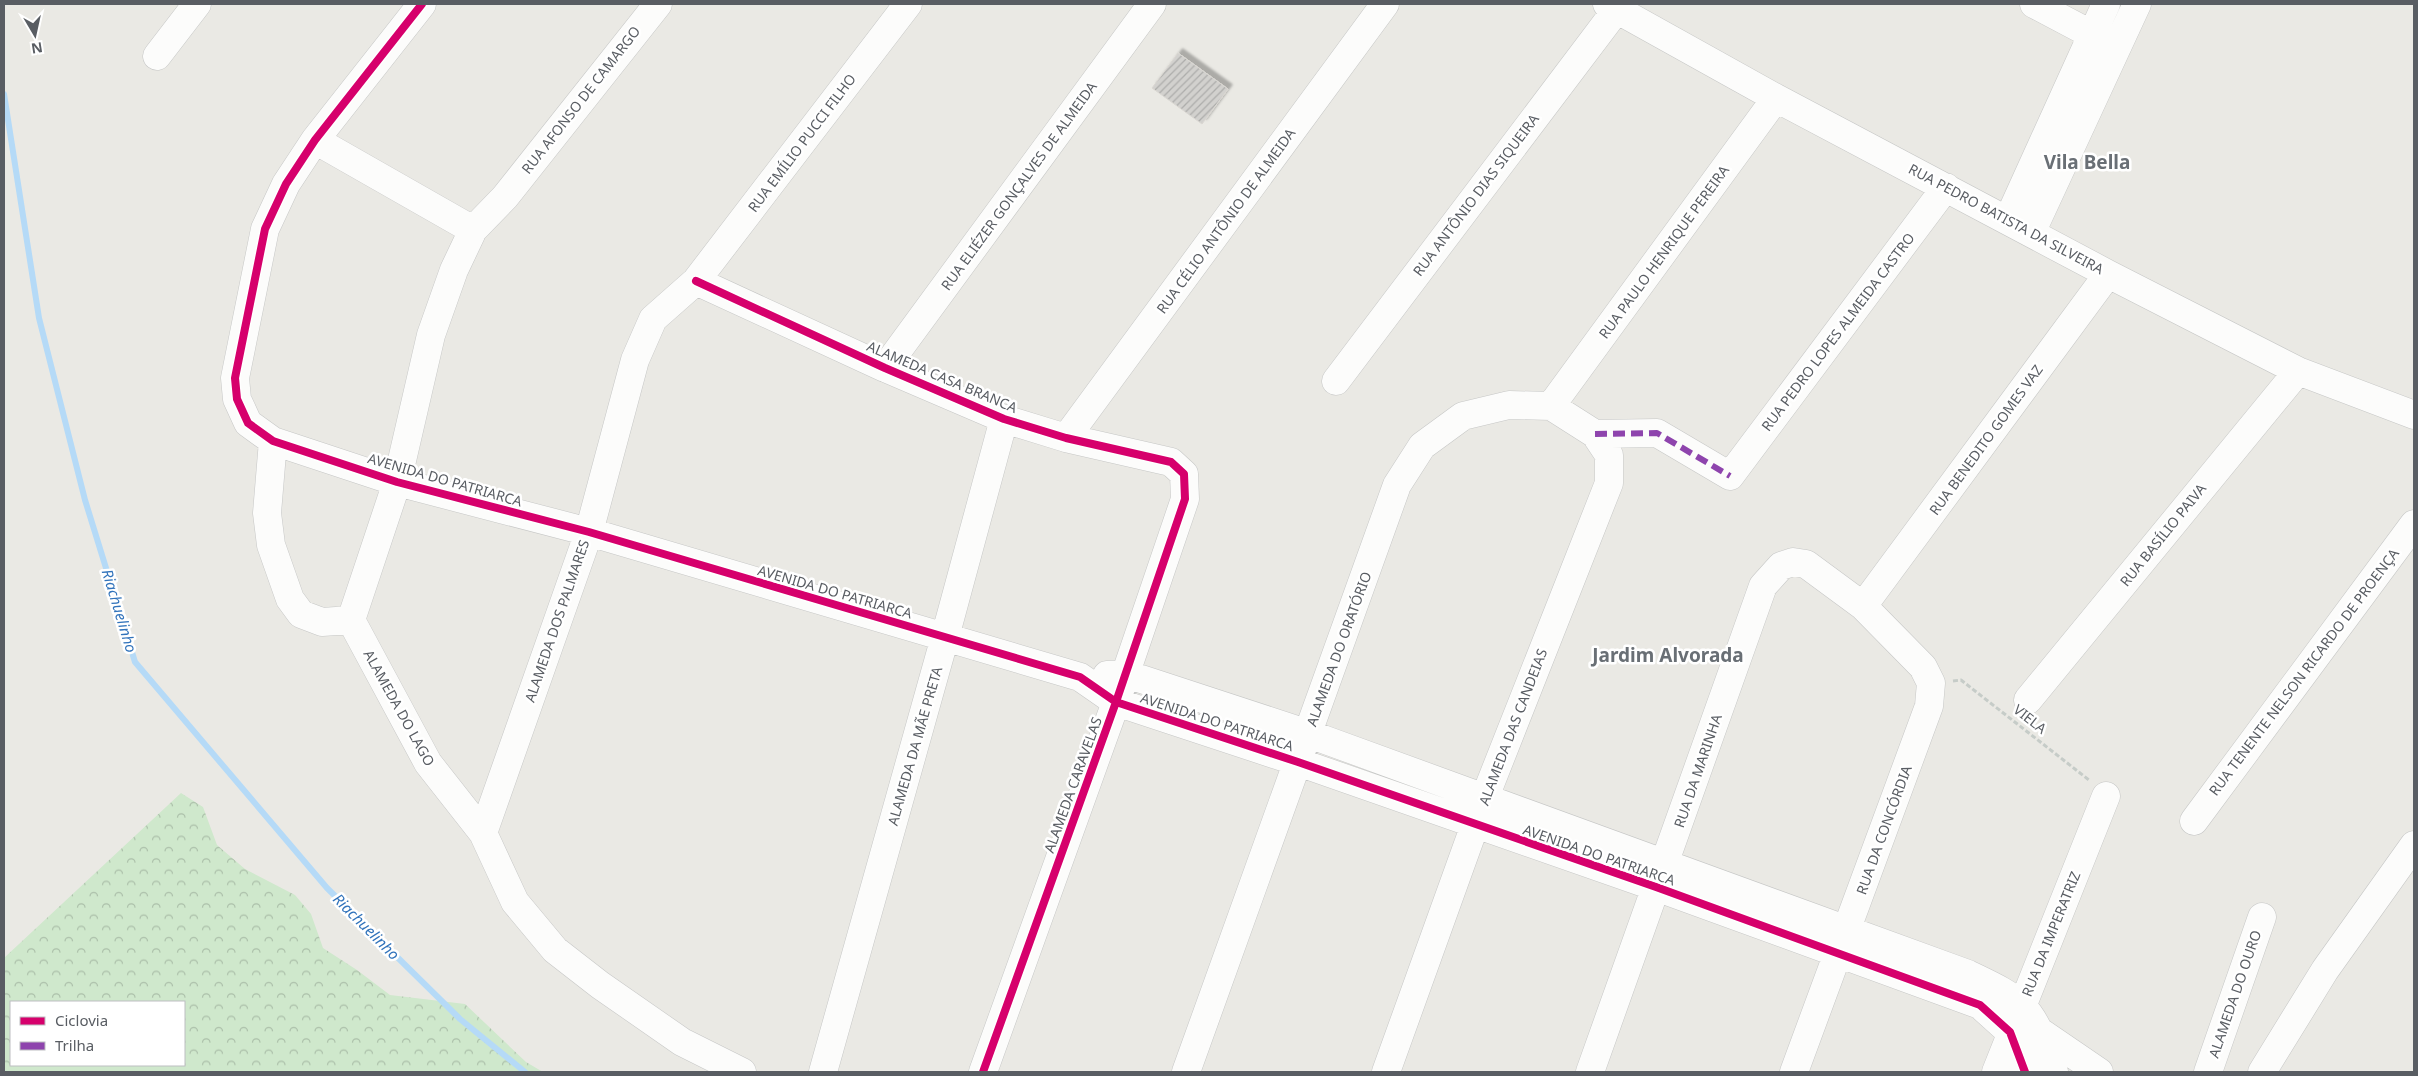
<svg xmlns="http://www.w3.org/2000/svg" width="2418" height="1076" font-family="'Noto Sans',sans-serif">
<defs>
<pattern id="forest-crowns" width="20" height="18" patternUnits="userSpaceOnUse" patternTransform="scale(1.25)"><rect width="20" height="18" fill="#cfe8cc"/><path d="M2 6a3 3 0 1 1 6 0M12 15a3 3 0 1 1 6 0" fill="none" stroke="#abbfa9"/></pattern>
<pattern id="building-hatch" width="6" height="6" patternUnits="userSpaceOnUse" patternTransform="scale(1.25)"><rect width="6" height="6" fill="#d2d1ce"/><path d="M-1 1l2-2M0 6l6-6M5 7l2-2" fill="none" stroke="#adadab"/></pattern>
<filter id="shadow"><feDropShadow dx="4.5" dy="-4.5" stdDeviation="1" flood-color="#0004"/></filter>
</defs>
<rect width="100%" height="100%" fill="#eae9e4"/>
<!-- forest -->
<path fill="url(#forest-crowns)" fill-rule="evenodd" d="M181,793L203,807L217,845L245,869L295,895L311,914L323,948L357,970L390,995L465,1004L526,1062L543,1072H4V958ZM11,1002H184V1065H11Z"/>
<g fill="none" stroke-linecap="round" stroke-linejoin="round">
<!-- stream -->
<path stroke="#b5daf7" stroke-width="6" d="M4,94L39,318L85,500L135,662L327,888L460,1019L525,1072"/>
</g>
<!-- building -->
<path fill="url(#building-hatch)" stroke="#dad7d2" filter="url(#shadow)" d="M1178,53L1228,89L1202,124L1152,88Z"/>
<g fill="none" stroke-linecap="round" stroke-linejoin="round">
<defs>
<path id="minor" d="M422,4L315,140L286,184L265,229L235,378L237,399L248,423L273,441L397,482L589,532L1080,677L1116,702L1298,762L1656,887L1980,1005L2010,1032L2025,1072
M1607,4L1776,98L2108,274L2298,371L2414,415
M2034,4L2108,43
M157,56L197,4
M315,140L473,230
M2008,220L2106,4
M2031,233L2137,4
M696,281L885,368L1004,419L1066,438L1171,462L1184,474L1185,499L1116,702L983,1072
M885,368L1152,4
M1336,381L1617,9
M1551,406L1776,98
M1595,434L1657,433L1730,476L1946,187
M1066,438L1385,4
M273,441L267,513L271,545L290,599L301,614L322,622L351,620
M1863,606L2108,274
M351,620L397,482L431,335L454,270L473,230L505,197L658,4
M351,620L428,763L483,833L515,902L555,950L600,985L682,1042L742,1072
M1107,675L1126,674L1309,734L1968,974C1986,983 2008,992 2022,1006C2039,1023 2046,1050 2054,1072
M2028,700L2298,371
M2194,821L2414,524
M483,833L589,532L635,360L653,319L696,281L908,4
M2036,1033L2039,1031L2099,1072
M823,1072L945,637L1004,419
M1186,1072L1397,485L1422,446L1463,416L1509,405L1551,406
M1386,1072L1485,797L1609,483V455L1595,434L1551,406
M1590,1072L1763,586L1781,566L1793,562L1806,564L1863,606L1923,667L1931,683L1929,706L1794,1072
M1996,1072L2106,796
M2208,1072L2262,917
M2262,1072L2325,970L2414,845"/>
</defs>
<!-- minor casing -->
<use href="#minor" stroke="#c6c7c6" stroke-width="29"/>
<!-- path -->
<path stroke="#c6ccc8" stroke-width="3" stroke-dasharray="5 2.5" stroke-linecap="butt" d="M1953,681L1961,680L2089,780"/>
<!-- minor -->
<use href="#minor" stroke="#fcfcfb" stroke-width="28"/>
<!-- quiet -->
<path stroke="#8e44ad" stroke-width="6" stroke-dasharray="12 6" stroke-linecap="butt" d="M1595,434L1657,433L1730,476"/>
<defs>
<path id="cycleway" d="M422,4L315,140L286,184L265,229L235,378L237,399L248,423L273,441L397,482L589,532L1080,677L1116,702L1298,762L1656,887L1980,1005L2010,1032L2025,1072
M696,281L885,368L1004,419L1066,438L1171,462L1184,474L1185,499L1116,702L983,1072"/>
</defs>
<!-- cycleway casing -->
<use href="#cycleway" stroke="#fff" stroke-width="11"/>
<!-- cycleway -->
<use href="#cycleway" stroke="#d6006c" stroke-width="8"/>
</g>
<g text-anchor="middle" stroke-width="5" stroke-linejoin="round" paint-order="stroke">
<!-- street labels -->
<g font-size="14" fill="#595d63" stroke="#fff">
<text transform="translate(581 100) rotate(-52)" y="5">RUA AFONSO DE CAMARGO</text>
<text transform="translate(802 143) rotate(-53)" y="5">RUA EMÍLIO PUCCI FILHO</text>
<text transform="translate(1019 186) rotate(-54)" y="5">RUA ELIÉZER GONÇALVES DE ALMEIDA</text>
<text transform="translate(1476 195) rotate(-53)" y="5">RUA ANTÔNIO DIAS SIQUEIRA</text>
<text transform="translate(2006 219) rotate(28)" y="5">RUA PEDRO BATISTA DA SILVEIRA</text>
<text transform="translate(1226 221) rotate(-54)" y="5">RUA CÉLIO ANTÔNIO DE ALMEIDA</text>
<text transform="translate(1664 252) rotate(-54)" y="5">RUA PAULO HENRIQUE PEREIRA</text>
<text transform="translate(1838 332) rotate(-53)" y="5">RUA PEDRO LOPES ALMEIDA CASTRO</text>
<text transform="translate(942 377) rotate(23)" y="5">ALAMEDA CASA BRANCA</text>
<text transform="translate(1986 440) rotate(-54)" y="5">RUA BENEDITO GOMES VAZ</text>
<text transform="translate(445 480) rotate(16)" y="5">AVENIDA DO PATRIARCA</text>
<text transform="translate(2163 535) rotate(-51)" y="5">RUA BASÍLIO PAIVA</text>
<text transform="translate(835 592) rotate(16)" y="5">AVENIDA DO PATRIARCA</text>
<text transform="translate(557 621) rotate(-71)" y="5">ALAMEDA DOS PALMARES</text>
<text transform="translate(1339 649) rotate(-70)" y="5">ALAMEDA DO ORATÓRIO</text>
<text transform="translate(2304 672) rotate(-53)" y="5">RUA TENENTE NELSON RICARDO DE PROENÇA</text>
<text transform="translate(399 708) rotate(61)" y="5">ALAMEDA DO LAGO</text>
<text transform="translate(2030 719) rotate(38)" y="5">VIELA</text>
<text transform="translate(1217 722) rotate(18)" y="5">AVENIDA DO PATRIARCA</text>
<text transform="translate(1513 727) rotate(-69)" y="5">ALAMEDA DAS CANDEIAS</text>
<text transform="translate(915 746) rotate(-74)" y="5">ALAMEDA DA MÃE PRETA</text>
<text transform="translate(1698 771) rotate(-71)" y="5">RUA DA MARINHA</text>
<text transform="translate(1073 785) rotate(-70)" y="5">ALAMEDA CARAVELAS</text>
<text transform="translate(1884 830) rotate(-70)" y="5">RUA DA CONCÓRDIA</text>
<text transform="translate(1599 855) rotate(19)" y="5">AVENIDA DO PATRIARCA</text>
<text transform="translate(2051 934) rotate(-68)" y="5">RUA DA IMPERATRIZ</text>
<text transform="translate(2235 994) rotate(-71)" y="5">ALAMEDA DO OURO</text>
</g>
<!-- water labels -->
<g font-size="15" font-style="italic" fill="#3173bb" stroke="#fff">
<text transform="translate(119 611) rotate(73)" y="5">Riachuelinho</text>
<text transform="translate(366 927) rotate(45)" y="5">Riachuelinho</text>
</g>
<!-- district labels -->
<g font-size="19" font-weight="bold" fill="#696f75" stroke="#fff">
<text x="2087" y="169">Vila Bella</text>
<text x="1668" y="662">Jardim Alvorada</text>
</g>
</g>
<!-- border -->
<rect width="2418" height="1076" fill="none" stroke="#595d63" stroke-width="10"/>
<!-- legend -->
<rect x="10" y="1001" width="175" height="65" fill="#ffffff" stroke="#bdbec1"/>
<rect x="20" y="1017" width="25" height="8" fill="#d6006c" stroke="#bdbec1"/>
<text x="55" y="1026" font-size="15" fill="#595d63">Ciclovia</text>
<rect x="20" y="1042" width="25" height="8" fill="#8e44ad" stroke="#bdbec1"/>
<text x="55" y="1051" font-size="15" fill="#595d63">Trilha</text>
<!-- north arrow -->
<g transform="translate(35 35) rotate(171)" stroke="#ffffff" stroke-width="4" paint-order="stroke">
<path d="M0-4L9 19L0 12L-9 19Z" fill="#595d63"/>
<text y="-8" font-size="14" font-weight="bold" text-anchor="middle" fill="#595d63">N</text>
</g>
</svg>
